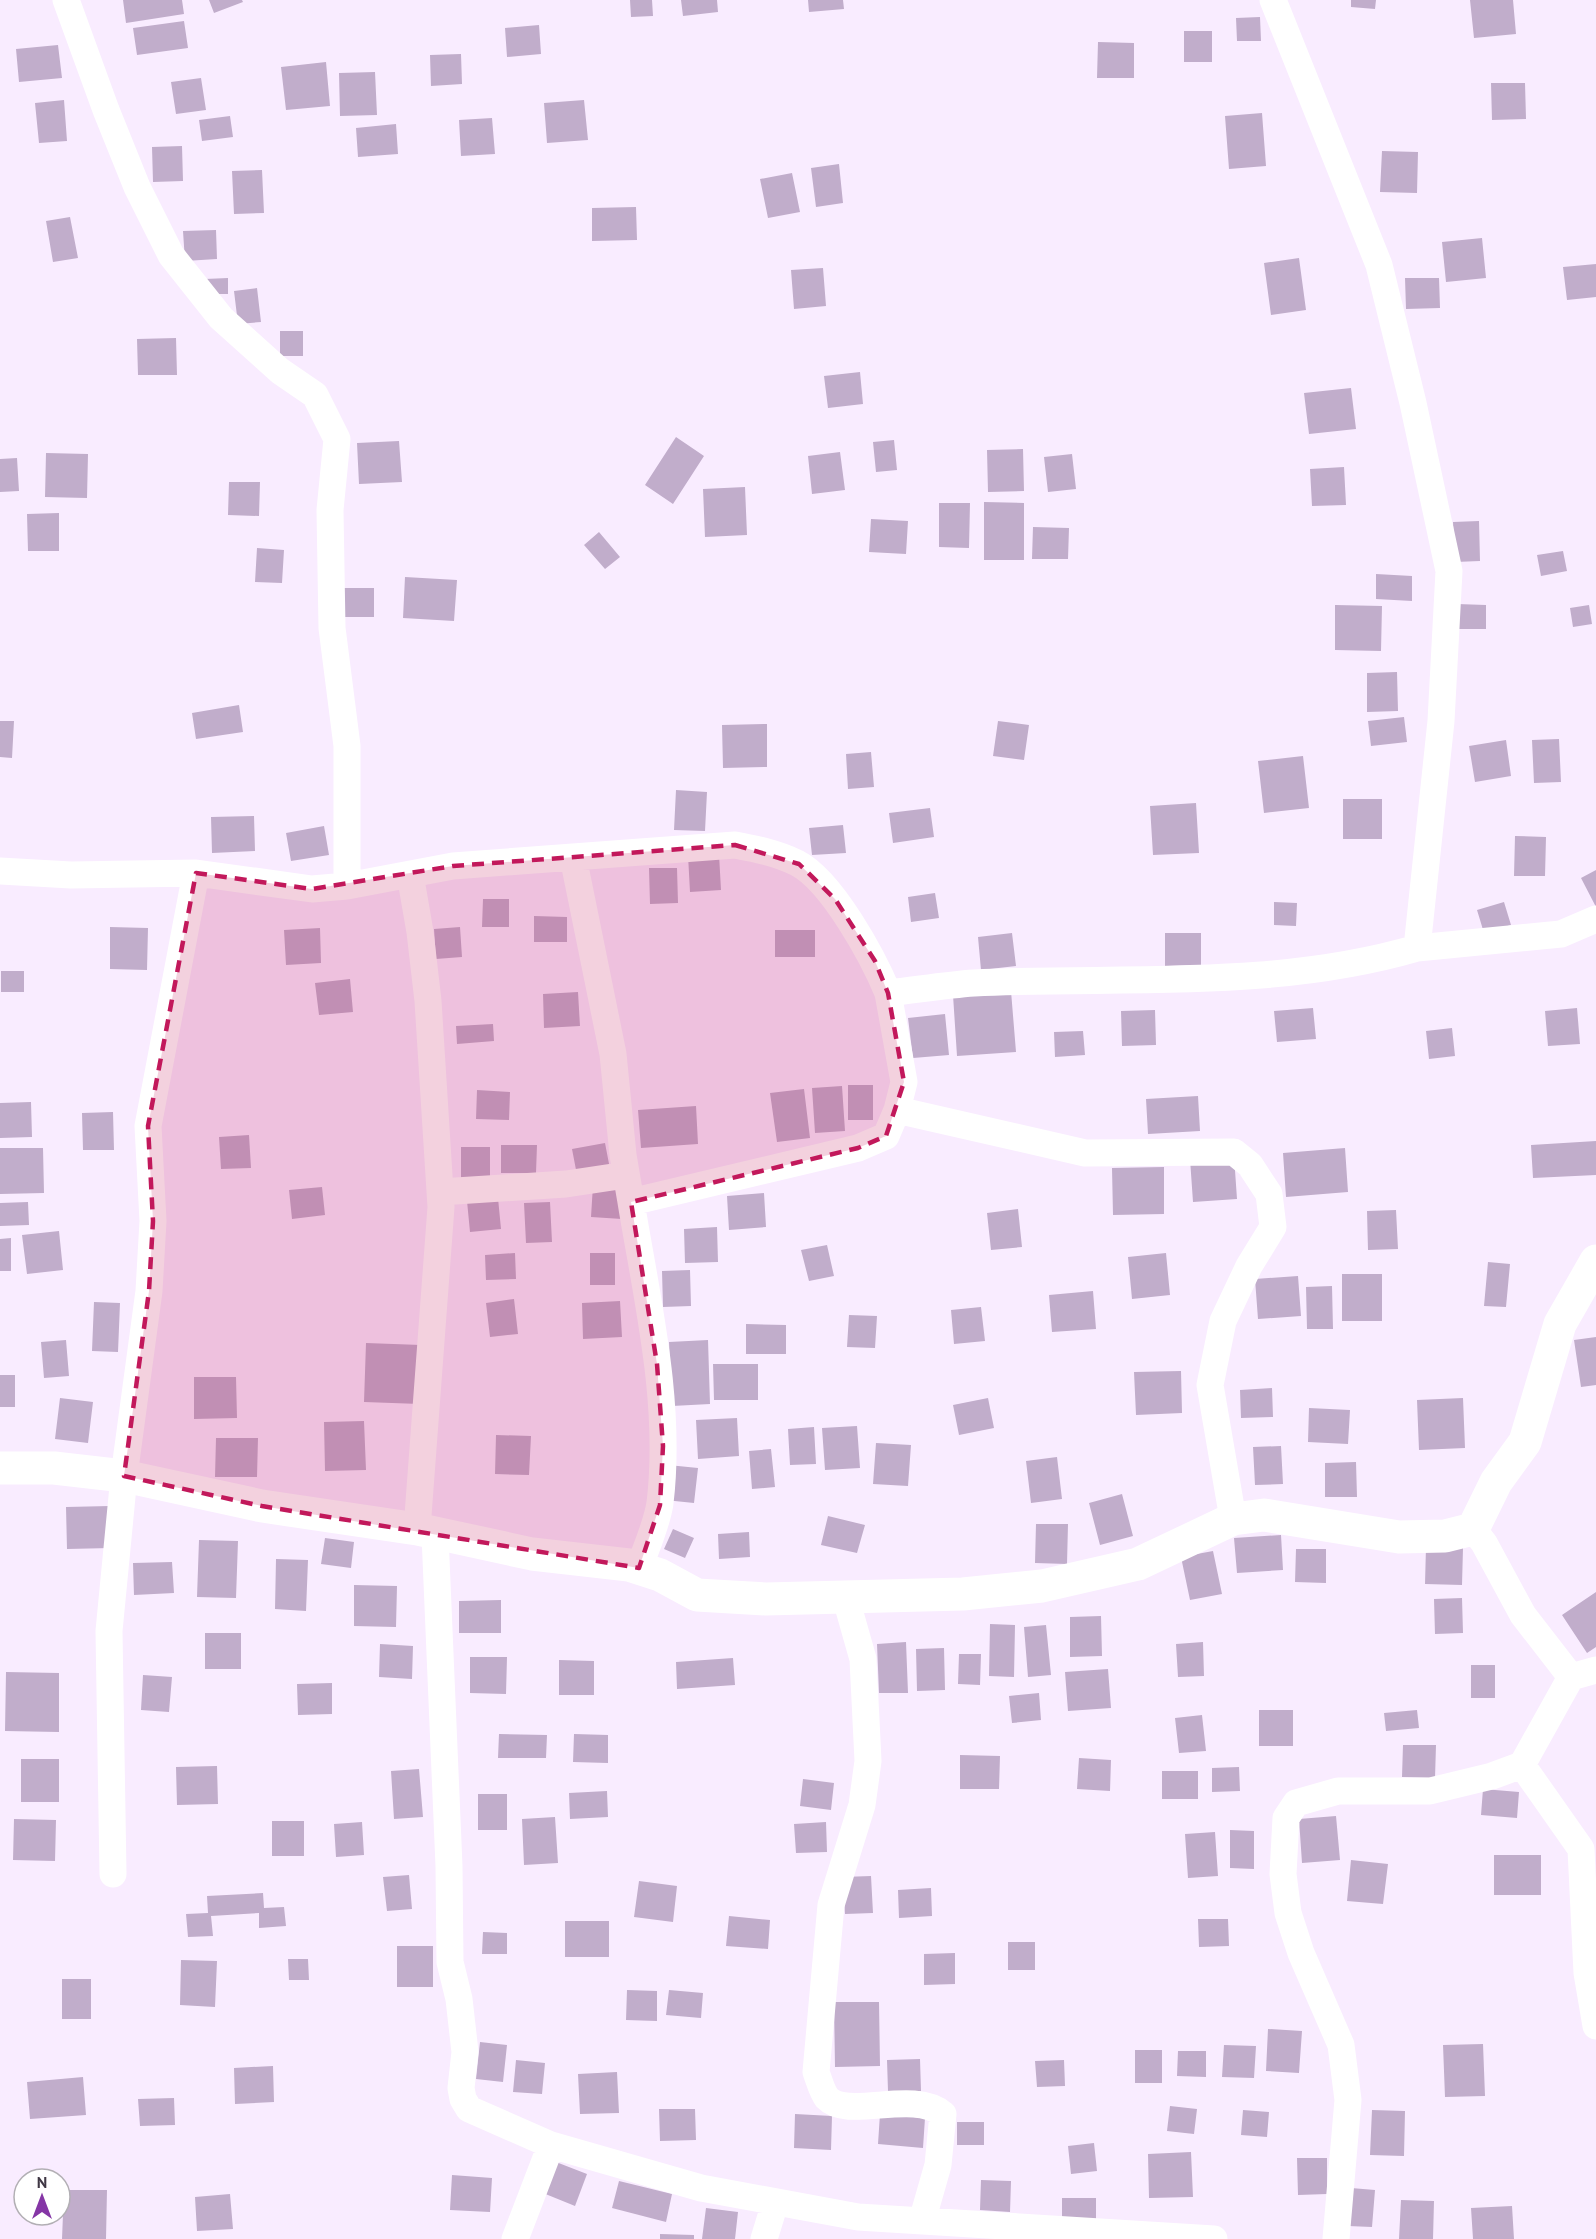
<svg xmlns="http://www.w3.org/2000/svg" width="1596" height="2239" font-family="'PT Sans',sans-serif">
<rect width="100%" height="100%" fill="#f9ecff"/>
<!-- building -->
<path fill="#c1adcb" d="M123,0H182L184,14L126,23Z
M209,0H242L243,2L214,13Z
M630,0H652L653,16L631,17Z
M681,0H717L718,12L683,16Z
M808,0H843L844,9L809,12Z
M1351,0H1376L1375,9L1351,7Z
M1470,0H1513L1516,34L1474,38Z
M1260,17L1261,41H1237L1236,18Z
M184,21L188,48L137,55L133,28Z
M539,25L541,54L507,57L505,28Z
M1184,31H1212V62H1184Z
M1098,42L1134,43V78H1097Z
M58,45L62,78L19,82L16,49Z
M461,54L462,84L431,86L430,55Z
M326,62L330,106L286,110L281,67Z
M375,72L377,115L340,116L339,73Z
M201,78L206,110L176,114L171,82Z
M1491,83H1525L1526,119L1492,120Z
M64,100L67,141L39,143L35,103Z
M584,100L588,140L547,143L544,103Z
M1262,113L1266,166L1229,169L1225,116Z
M230,116L233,137L202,141L199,120Z
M492,118L495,154L461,156L459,120Z
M396,124L398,154L358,157L356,128Z
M182,146L183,181L153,182L152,147Z
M1382,151L1418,152L1417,193L1380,192Z
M839,164L843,203L816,207L811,168Z
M262,170L264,213L234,214L232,171Z
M792,173L800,212L768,218L760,179Z
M636,207L637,240L592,241V208Z
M70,217L78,258L53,262L46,221Z
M216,230L217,259L185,261L183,231Z
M1482,238L1486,278L1446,282L1442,242Z
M1299,258L1306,310L1271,315L1264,263Z
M1596,264V297L1567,300L1563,267Z
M823,268L826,306L794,309L791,270Z
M228,278V294H206L205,279Z
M1405,278H1439L1440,308L1406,309Z
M257,288L261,322L238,324L234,291Z
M280,331H303V356H280Z
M176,338L177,375H138L137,339Z
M860,372L863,404L828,408L824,376Z
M1351,388L1356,429L1309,434L1304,393Z
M676,437L704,456L673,504L645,485Z
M894,440L897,470L876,472L873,442Z
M399,441L402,482L359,484L357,443Z
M1023,449L1024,491L988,492L987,450Z
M840,452L845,490L812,494L808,456Z
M46,453L88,454L87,498L45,497Z
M1072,454L1076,489L1048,492L1044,457Z
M17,458L19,491L0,492V459Z
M1344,467L1346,505L1312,506L1310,469Z
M229,482H260L259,516L228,515Z
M745,487L747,535L705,537L703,489Z
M984,502L1024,503V560H984Z
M939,503H970L969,548L939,547Z
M59,513V551H28L27,514Z
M871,519L908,521L906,554L869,552Z
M1479,521L1480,561L1455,562L1453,522Z
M1033,527L1069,528L1068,559H1032Z
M599,532L620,557L605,569L584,545Z
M257,548L284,550L282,583L255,582Z
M1563,551L1567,571L1541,576L1537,555Z
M1376,574L1412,576V601L1376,599Z
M405,577L457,580L454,621L403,618Z
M343,588H374V617H343Z
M1457,604L1486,605V629H1457Z
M1335,605L1382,606L1381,651L1335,650Z
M1589,605L1592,624L1573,627L1570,608Z
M1397,672L1398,711L1367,712V673Z
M239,705L243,732L196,739L192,713Z
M1404,717L1407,742L1371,746L1368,721Z
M0,721H14L12,758L0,757Z
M998,721L1029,725L1024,760L993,756Z
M767,724V767L723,768L722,725Z
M1559,739L1561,782L1534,783L1532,740Z
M1506,740L1511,776L1475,782L1469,746Z
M871,752L874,787L848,789L846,754Z
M1303,756L1309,808L1264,813L1258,761Z
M676,790L707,792L705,831L674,830Z
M1343,799H1382V839H1343Z
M1196,803L1199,853L1153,855L1150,806Z
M930,808L934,837L893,843L889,813Z
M254,816L255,851L212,853L211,817Z
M843,825L846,853L812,855L809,828Z
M324,826L329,855L291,861L286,833Z
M1515,836L1546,837L1545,876H1514Z
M719,854L721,890L690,892L688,855Z
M649,868H677L678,903L650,904Z
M1596,870V907L1581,878Z
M935,893L939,918L911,922L908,897Z
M483,899H509V927H482Z
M1274,902L1297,903L1296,926L1274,925Z
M1504,902L1511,925L1484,933L1477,910Z
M534,916L567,917V942H534Z
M110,927L148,928L147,970L110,969Z
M460,927L462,957L436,959L434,929Z
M320,928L321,963L286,965L284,930Z
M775,930H815V957H775Z
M1012,933L1016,966L981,970L978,937Z
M1165,933H1201V965L1165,966Z
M1,971H24V992H1Z
M350,979L353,1012L319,1015L315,983Z
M1011,991L1016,1052L957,1056L953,995Z
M578,992L580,1026L544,1028L543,994Z
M1313,1008L1316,1039L1277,1042L1274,1011Z
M1577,1008L1580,1044L1548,1046L1545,1011Z
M1155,1010L1156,1045L1122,1046L1121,1011Z
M945,1014L949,1055L913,1058L908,1018Z
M493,1024L494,1041L457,1044L456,1026Z
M1452,1028L1455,1056L1429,1059L1426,1031Z
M1083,1031L1085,1055L1055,1057L1054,1032Z
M848,1085H873V1120H848Z
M842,1086L845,1131L815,1133L812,1088Z
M804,1089L810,1138L777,1142L770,1093Z
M477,1090L510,1092L509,1120L476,1119Z
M1198,1096L1200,1131L1148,1134L1146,1099Z
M31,1102L32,1137L0,1138V1103Z
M696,1106L698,1144L641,1148L638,1110Z
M113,1112L114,1150H83L82,1113Z
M249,1135L251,1168L221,1169L219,1137Z
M1596,1141V1175L1533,1178L1531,1145Z
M605,1143L610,1169L577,1175L572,1149Z
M501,1145H537L536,1173H501Z
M461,1147H490V1182H461Z
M0,1148H43L44,1193L0,1194Z
M1345,1148L1348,1192L1286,1197L1283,1153Z
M1234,1156L1237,1199L1193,1202L1190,1159Z
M1164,1167V1214L1113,1215L1112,1168Z
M593,1185L625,1187L622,1219L591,1217Z
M322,1187L325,1215L292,1219L289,1190Z
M764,1193L766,1227L729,1230L727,1196Z
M498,1198L501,1229L470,1232L467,1201Z
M28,1202L29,1225L0,1226V1203Z
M550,1202L552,1242L526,1243L524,1203Z
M1018,1209L1022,1247L991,1250L987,1213Z
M1396,1210L1398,1249L1368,1250L1367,1211Z
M717,1227L718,1262L685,1263L684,1229Z
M59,1231L63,1270L27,1274L22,1235Z
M11,1238V1271H0V1239Z
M827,1245L834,1276L809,1281L801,1250Z
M515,1253L516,1279L486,1280L485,1255Z
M590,1253H615V1285H590Z
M1166,1253L1170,1295L1132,1299L1128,1257Z
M1488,1262L1510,1264L1506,1307L1484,1306Z
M690,1270L691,1306L663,1307L662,1271Z
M1342,1274H1382V1321H1342Z
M1298,1276L1301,1316L1258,1319L1255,1279Z
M1332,1286L1333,1329H1307L1306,1287Z
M1093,1291L1096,1329L1052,1332L1049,1295Z
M514,1299L518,1334L490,1337L486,1303Z
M620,1301L622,1337L583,1339L582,1303Z
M94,1302L120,1303L118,1352L92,1351Z
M981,1307L985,1341L954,1344L951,1310Z
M849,1315L877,1316L875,1348L847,1347Z
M746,1324L786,1325V1354H746Z
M1596,1337V1385L1581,1387L1574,1340Z
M66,1340L69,1376L44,1378L41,1342Z
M708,1340L710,1404L672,1406L669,1342Z
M366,1343L421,1345L420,1404L364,1402Z
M713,1364H758V1400H714Z
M1181,1371L1182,1413L1136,1415L1134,1372Z
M0,1375H15V1407H0Z
M194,1377H236L237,1418L194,1419Z
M1272,1388L1273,1417L1241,1418L1240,1390Z
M60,1398L93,1402L88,1443L55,1439Z
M988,1398L994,1428L959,1435L953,1405Z
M1463,1398L1465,1448L1419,1450L1417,1400Z
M1309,1408L1350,1410L1348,1444L1308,1442Z
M737,1418L739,1456L698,1459L696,1420Z
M364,1421L366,1470L325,1471L324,1422Z
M857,1426L860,1468L825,1470L822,1428Z
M814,1427L816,1464L790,1465L788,1429Z
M496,1435L531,1436L529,1475L495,1474Z
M216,1438H258L257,1477H215Z
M876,1443L911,1445L908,1486L873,1484Z
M1281,1446L1283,1484L1255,1485L1253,1447Z
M771,1449L775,1487L752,1489L749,1451Z
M1057,1457L1062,1499L1031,1503L1026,1461Z
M1356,1462L1357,1497H1325V1463Z
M668,1465L698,1468L694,1503L665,1500Z
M1122,1494L1133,1536L1100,1545L1089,1503Z
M110,1506L111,1548L67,1549L66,1507Z
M828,1516L865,1525L857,1553L821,1545Z
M1036,1524H1068L1067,1564L1035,1563Z
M673,1529L694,1538L685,1558L664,1549Z
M749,1532L750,1557L719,1559L718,1534Z
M1281,1535L1283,1570L1237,1573L1234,1538Z
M325,1538L354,1542L351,1568L321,1564Z
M199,1540L238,1541L236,1598L197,1597Z
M1426,1547L1463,1548L1462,1585L1425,1584Z
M1296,1549H1326V1583L1295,1582Z
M1213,1551L1222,1594L1190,1600L1181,1557Z
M276,1559L308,1560L306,1611L275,1609Z
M172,1562L174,1593L134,1595L133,1563Z
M354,1585L397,1586L396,1627L354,1626Z
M1596,1592V1647L1587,1653L1562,1615Z
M1462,1598L1463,1633L1435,1634L1434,1599Z
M501,1600V1633H459V1601Z
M1101,1616L1102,1656L1070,1657V1617Z
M990,1624L1015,1625L1014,1677L989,1676Z
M1046,1625L1051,1675L1028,1677L1024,1627Z
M205,1633H241V1669H205Z
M906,1642L908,1693H879L877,1644Z
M1203,1642L1204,1676L1178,1677L1176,1644Z
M380,1644L413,1646L412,1679L379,1677Z
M944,1648L945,1690L917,1691L916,1649Z
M959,1654H981L980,1685L958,1684Z
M470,1657H507L506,1694L470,1693Z
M733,1658L735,1685L677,1689L676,1662Z
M559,1660L594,1661V1695H559Z
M1471,1665H1495V1698H1471Z
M1108,1669L1111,1708L1068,1711L1065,1672Z
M6,1672L59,1673V1732L5,1731Z
M143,1675L172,1677L169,1712L141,1710Z
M332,1683V1714L298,1715L297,1684Z
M1039,1693L1041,1720L1012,1723L1009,1696Z
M1259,1710H1293V1746H1259Z
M1417,1710L1419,1728L1386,1731L1384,1713Z
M1202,1715L1206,1751L1179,1753L1175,1718Z
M499,1734L547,1735L546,1758H498Z
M574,1734L608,1735V1763L573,1762Z
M1403,1745H1436L1435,1778L1402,1777Z
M960,1755L1000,1756L999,1789H960Z
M1079,1758L1111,1760L1110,1791L1077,1789Z
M21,1759H59V1802H21Z
M217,1766L218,1804L177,1805L176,1767Z
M1239,1767L1240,1791L1212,1792V1768Z
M419,1769L423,1817L394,1819L391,1771Z
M1162,1771H1198V1799H1162Z
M803,1779L834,1783L831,1810L800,1806Z
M1483,1789L1519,1792L1517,1818L1481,1815Z
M607,1791L608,1817L570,1819L569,1793Z
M478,1794H507V1830H478Z
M1336,1816L1340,1860L1302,1863L1299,1819Z
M555,1817L558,1863L524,1865L522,1819Z
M14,1819L56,1820L55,1861L13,1860Z
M272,1821H304V1856H272Z
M362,1822L364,1855L336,1857L334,1824Z
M826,1822L827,1852L796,1853L794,1824Z
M1230,1830L1254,1831V1869L1230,1868Z
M1215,1832L1218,1876L1188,1878L1185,1834Z
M1494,1855H1541V1895H1494Z
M1351,1860L1388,1864L1383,1904L1347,1901Z
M409,1875L412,1909L387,1911L383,1877Z
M871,1876L873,1913L845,1914L843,1877Z
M639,1881L677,1886L673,1922L634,1917Z
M931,1888L932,1916L899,1918L898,1890Z
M263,1893L264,1908L284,1907L286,1926L259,1928V1913L211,1916L213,1936L188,1937L186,1914L208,1913L207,1896Z
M729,1916L770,1920L768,1949L726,1946Z
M1198,1919H1228L1229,1946L1199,1947Z
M565,1921H609V1957H565Z
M483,1932L507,1933V1954H482Z
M1008,1942H1035V1970H1008Z
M397,1946H433V1987H397Z
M955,1953V1984L924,1985V1954Z
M288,1959H308L309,1980H289Z
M181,1960L217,1961L215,2007L180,2005Z
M62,1979H91V2019H62Z
M627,1990L657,1991V2021L626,2020Z
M669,1990L703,1993L701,2018L666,2015Z
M834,2002H879L880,2066L835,2067Z
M1268,2029L1302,2031L1299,2073L1266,2071Z
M480,2042L507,2045L503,2082L476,2079Z
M1483,2044L1485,2096L1445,2097L1443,2045Z
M1224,2045L1256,2046L1254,2078L1222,2077Z
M1135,2050H1162V2083H1135Z
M1178,2051H1206V2077L1177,2076Z
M920,2059L921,2091H888L887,2060Z
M516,2060L545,2063L542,2094L513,2092Z
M1064,2060L1065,2086L1037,2087L1035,2061Z
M273,2066L274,2102L235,2104L234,2068Z
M617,2072L619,2113L580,2114L578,2074Z
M83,2077L86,2115L30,2119L27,2082Z
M174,2098L175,2125L140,2126L138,2099Z
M1170,2106L1197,2109L1194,2134L1167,2131Z
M659,2109H695L696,2140L660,2141Z
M1243,2110L1269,2112L1267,2137L1241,2135Z
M1372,2110L1405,2111L1404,2156L1370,2155Z
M795,2114L832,2116L831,2150L794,2148Z
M880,2114L925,2118L923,2148L878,2144Z
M957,2122H984V2145H957Z
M1094,2143L1097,2171L1071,2174L1068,2146Z
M1191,2152L1193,2197L1149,2198L1148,2154Z
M1297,2158H1327V2194L1298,2195Z
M556,2162L587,2174L575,2206L543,2193Z
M452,2175L492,2178L490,2212L450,2210Z
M981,2180L1011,2181L1010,2212L980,2210Z
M619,2181L672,2194L666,2222L612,2208Z
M1351,2188L1375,2190L1372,2227L1348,2226Z
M64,2190H107L106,2239H62Z
M230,2194L233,2229L197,2231L195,2197Z
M1062,2198H1096V2224H1062Z
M1401,2200L1434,2201L1433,2239H1399Z
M1512,2206L1514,2239H1473L1471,2208Z
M706,2208L738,2212L735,2239H702Z
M660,2234L694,2235V2239H660Z"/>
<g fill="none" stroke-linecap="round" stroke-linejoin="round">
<!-- minor -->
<path stroke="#fff" stroke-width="27" d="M66,0L106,110L137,187L171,255L221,318L280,371L315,395L337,439L330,510L332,628L347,746V886
M1273,0L1379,265L1413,403L1449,571L1441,721L1417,948L1561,934L1596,919
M573,857L613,1054L623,1155L631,1202
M0,871L71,875L196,873L312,889L347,886L453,866L735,845C756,849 777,853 797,863C832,881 873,957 888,993C916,990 945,985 974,983C1122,976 1273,990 1417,948
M410,874L420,932L428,1001L441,1207L417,1529
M897,1110L1085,1153L1234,1152L1250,1165L1269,1194L1273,1227L1249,1266L1223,1321L1210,1385L1233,1519
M440,1192L566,1184L626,1175
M1473,1529L1484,1543L1523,1615L1571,1677L1522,1765L1581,1849L1587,1973L1596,2026
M435,1535L449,1866L450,1962L459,1999L465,2052L461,2088L463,2099L469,2109L551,2145L515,2239
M639,1568C646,1548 657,1524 660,1503C672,1403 647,1300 631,1202L858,1148L886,1136L897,1110L904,1082L888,993
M846,1599L863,1659L868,1761L862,1805L831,1905L816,2072C819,2080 822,2092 827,2098C848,2120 913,2089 943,2114L938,2165L922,2221
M1571,1677L1596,1670
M113,1874L109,1631L124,1476L149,1291L153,1221L148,1126L196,873
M551,2145L701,2188L858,2217L1214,2239
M764,2239L775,2203
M1336,2239L1348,2100L1341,2045L1301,1953L1288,1913L1283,1874L1286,1818L1296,1803L1338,1791H1430L1492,1776L1522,1765"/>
<!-- major -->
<path stroke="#fff" stroke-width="33" d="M0,1468H54L124,1476L262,1506L417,1529L532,1554L629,1565L660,1575L697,1595L766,1599L963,1594L1042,1586L1138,1564L1233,1519L1264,1515L1399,1537L1445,1536L1473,1529L1496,1482L1525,1442L1560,1324L1596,1261"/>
</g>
<!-- marked area -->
<path fill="#c2185b" fill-opacity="0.2" stroke="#c2185b" stroke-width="4.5" stroke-dasharray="12 8" stroke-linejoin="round" d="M735,845L799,864L835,899L875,961L888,993L904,1082L886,1136L858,1148L631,1202L657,1364L663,1446L660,1505L639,1568L262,1506L124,1476L149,1291L153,1221L148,1126L196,873L312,889L453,866Z"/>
<!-- north arrow -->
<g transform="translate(42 2197)"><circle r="28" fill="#ffffff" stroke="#b2afb4" stroke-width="1.5"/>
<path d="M0-4.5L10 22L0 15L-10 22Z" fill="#8536a6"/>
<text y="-9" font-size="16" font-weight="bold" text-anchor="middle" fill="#3f3744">N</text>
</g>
</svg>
